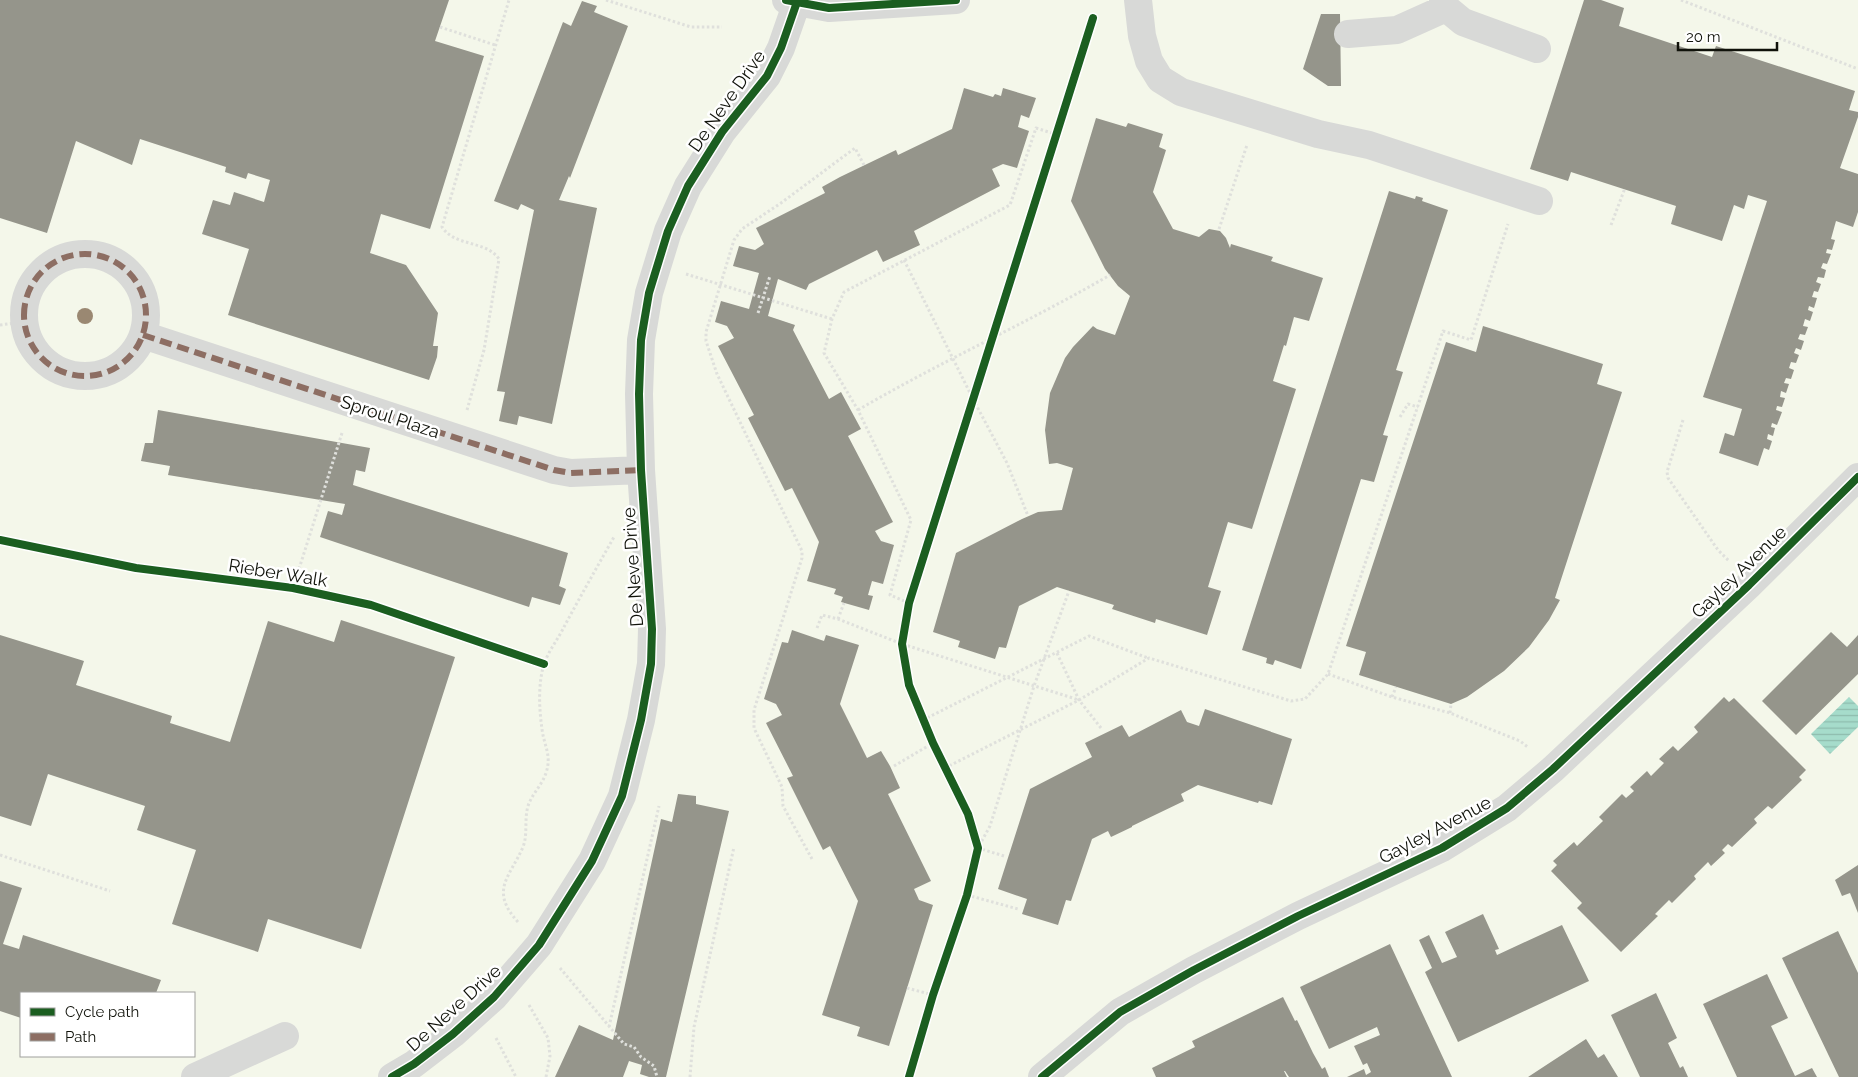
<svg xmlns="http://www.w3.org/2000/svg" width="1858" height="1077" font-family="Raleway,sans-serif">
<defs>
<pattern id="water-rules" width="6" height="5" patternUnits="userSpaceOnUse" patternTransform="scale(1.25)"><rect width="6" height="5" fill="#a6dccb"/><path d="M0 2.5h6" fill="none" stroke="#8ebcad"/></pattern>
</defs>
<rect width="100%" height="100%" fill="#f4f7ea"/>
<!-- water -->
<path fill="url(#water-rules)" d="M1849,697L1858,706V727L1830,754L1811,734Z"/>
<!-- building -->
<path fill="#95958b" d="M0,0H449L435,41L484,56L430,229L381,214L370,253L406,265L438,313L433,346H438L437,357L429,380L228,315L249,249L202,234L213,200L230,205L234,192L264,202L270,180L248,173L246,179L225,172L226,167L140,139L132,165L76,141L47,233L0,218Z
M1584,0H1601L1624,8L1619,26L1712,57L1716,46L1855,91L1849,110L1858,112V117L1840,168L1858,174V212L1853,227L1836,221L1831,239L1835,240L1832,250L1827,249L1826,253L1831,254L1827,264L1823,263L1821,268L1826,270L1824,278L1818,277L1816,282L1821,284L1818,292L1814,291L1812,297L1817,298L1814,308L1809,306L1808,310L1813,312L1810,321L1805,319L1803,326L1808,327L1805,335L1800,334L1798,339L1804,341L1801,350L1796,348L1794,353L1799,355L1796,363L1791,362L1789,368L1794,370L1791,379L1786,378L1784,383L1789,384L1786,393L1781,391L1780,397L1785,398L1782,407L1777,406L1776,410L1782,412L1777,425L1772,423L1771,427L1775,428L1773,436L1768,434L1767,439L1772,441L1769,450L1764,448L1758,466L1719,453L1725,433L1734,436L1742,409L1703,397L1767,201L1748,195L1744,209L1734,205L1722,241L1671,224L1676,206L1571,172L1568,181L1530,169Z
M582,1L597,6L594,12L628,26L570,178L569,176L559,200L597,208L552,424L519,416L517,425L499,421L505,392L497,391L534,210L521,204L518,210L494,201L563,22L571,26Z
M1321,14H1340L1341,86H1328L1303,69Z
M964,88L993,97L995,94L1001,96L1003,88L1036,98L1029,118L1021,115L1018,127L1029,131L1017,168L1003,164L992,169L1000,186L914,231L920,245L883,262L877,250L809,284L806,290L778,279L768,316L795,325L793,330L829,399L841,392L861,429L848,436L893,522L875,531L881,541L894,545L883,584L872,581L868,595L873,596L869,610L841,602L843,597L834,594L836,589L807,581L819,542L792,488L785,491L748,418L754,415L718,346L734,338L727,326L715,322L721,301L749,309L759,273L733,266L739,246L755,250L764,244L756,228L825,193L822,187L840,177L896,150L898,155L952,129Z
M1096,118L1126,127L1128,123L1163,134L1159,147L1166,150L1153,192L1173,229L1199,237L1209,229L1220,231L1226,238L1230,248L1231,244L1273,257L1271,261L1323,278L1309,321L1294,317L1286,346L1284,345L1273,381L1296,389L1252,529L1228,522L1208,587L1221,591L1207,635L1156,619L1155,623L1112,609L1114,605L1057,587L1019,606L1006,648L999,647L995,659L958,647L960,641L933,632L956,553L1022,519L1038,512L1062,510L1073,468L1057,463L1049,464L1045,430L1050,393L1065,358L1073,347L1093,326L1097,329L1115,335L1130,296L1118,286L1105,269L1071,201Z
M1389,191L1415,199L1416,196L1423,198L1422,201L1448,210L1396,370L1403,372L1383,435L1388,436L1374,482L1361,479L1301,669L1275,660L1273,665L1266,663L1267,658L1242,650Z
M1483,326L1603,364L1597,384L1622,392L1555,598L1560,600L1549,620L1529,647L1504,671L1484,685L1467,697L1451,704L1359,675L1366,652L1346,646L1446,342L1476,352Z
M158,410L370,448L365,472L356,470L353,485L568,553L559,586L566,589L560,605L532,597L529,607L320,537L328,511L342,515L345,504L168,475L170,466L141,461L145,443H153Z
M341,620L455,657L361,949L268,919L258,952L172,924L196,850L137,830L145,806L48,774L31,826L0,816V635L84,661L76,685L172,716L170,723L230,742L268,621L334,642Z
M792,630L824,641L826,635L859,645L840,704L867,758L881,751L890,766L900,788L888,794L931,881L914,889L919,900L933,905L889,1046L857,1036L860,1027L822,1015L858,901L830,846L823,850L787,778L793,776L766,723L782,715L776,704L764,699L782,642L788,643Z
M1831,632L1847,647L1858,635V674L1796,735L1762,701Z
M1724,697L1729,702L1734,698L1806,770L1799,777L1802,780L1772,809L1768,806L1754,819L1757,823L1732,847L1728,844L1722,850L1725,853L1711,866L1708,862L1694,876L1696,879L1672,903L1669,900L1655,914L1658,916L1621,952L1577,908L1582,903L1551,871L1557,865L1553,861L1574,842L1577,846L1603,821L1599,817L1622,794L1626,798L1634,791L1630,787L1647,771L1651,776L1664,763L1659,759L1673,746L1678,751L1698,732L1694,727Z
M1205,709L1292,739L1272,805L1259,801L1258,803L1198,785L1181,794L1184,801L1132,826V827L1111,837L1108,831L1092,839L1071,901L1066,900L1058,925L1022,914L1027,899L998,889L1030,789L1092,757L1085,743L1122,725L1129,737L1181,710L1187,722L1199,726Z
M678,794L696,796V804L729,811L666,1077H649L640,1074L642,1065L629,1061L623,1077H555L579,1025L613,1040L661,819L672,822Z
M1858,865V913L1850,893L1842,896L1835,880Z
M0,881L22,888L3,944L19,949L23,935L161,980L156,993H21V1018L0,1011Z
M1483,914L1499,949L1495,950L1497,955L1562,925L1589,981L1458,1042L1425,972L1432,968L1419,940L1429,935L1442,963L1457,957L1445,932Z
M1838,931L1858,973V1077H1839L1782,958Z
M1390,944L1452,1077H1347L1364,1069L1366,1075L1371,1072L1367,1063L1363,1065L1354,1046L1380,1035L1377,1027L1329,1049L1300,987Z
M1767,974L1788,1018L1771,1026L1795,1076L1812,1068L1817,1077H1737L1703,1004Z
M1656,993L1677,1038L1668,1043L1680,1068L1683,1066L1688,1077H1640L1611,1015Z
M1283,997L1295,1021L1297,1020L1313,1053L1322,1069L1325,1067L1329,1077H1289L1285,1071H1284L1287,1077H1156L1152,1068L1195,1047L1192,1041Z
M1586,1039L1598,1058L1604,1054L1618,1077H1528Z"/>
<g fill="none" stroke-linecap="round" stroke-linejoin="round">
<!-- path -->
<path stroke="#dfe0dc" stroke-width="3" stroke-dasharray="2.5 2.5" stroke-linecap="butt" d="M606,0L691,27H722
M1681,0L1858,69
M440,27L495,45
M1611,225L1625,188
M1219,229L1247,145
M904,260L973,399L1007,463L1028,516
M686,274L832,319
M758,313L770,276
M0,325L23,322
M467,410L484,350L499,259C486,240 455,247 442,227L509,0
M858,410C940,362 1027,323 1110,275
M1400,417L1408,404L1418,407
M1683,420L1667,472L1668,478L1718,550L1729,561
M293,588L342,433
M909,603L890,595L911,520L858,410L824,353L832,319L844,292L1010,205L1036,128L1058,135
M838,619L844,603
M817,628L822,615L838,619L902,644L1079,700
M1057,653L1079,700L1101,728
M1328,674L1392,697L1450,713L1520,741L1529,748
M1392,697L1396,687
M1450,713L1451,704
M923,720L1089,636L1148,658
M894,766L933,743
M945,768L1079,700L1149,658L1291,701L1305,699L1328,674L1443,331L1471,340L1508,224
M0,855L110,891
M1004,856L978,848L990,826L1034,686L1069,591
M812,859L783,806L782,787L754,728V710L802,558V551L717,374L706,341V332L734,240L742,229L781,203L855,148L864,165
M967,895L1018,909
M518,922C489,890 510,877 523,847C528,834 524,820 528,806C532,794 542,785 546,773C552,755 544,746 542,729C539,708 538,684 544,664C548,652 558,639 564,627C580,597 597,567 614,537
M560,968L624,1044L634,1047L641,1057L654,1066L657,1077
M907,988L933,995
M529,1005L548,1038L550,1056L546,1077
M609,1027L659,806
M496,1038L516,1077
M690,1077L694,1027L734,847"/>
<!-- minor -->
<path stroke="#d8d9d7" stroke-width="28" d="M786,0L829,8L956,0
M1138,0L1142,36L1149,61L1160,79L1181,92L1318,134L1369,145L1539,201
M1443,0L1446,8L1463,22L1537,49
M1348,34L1397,30L1446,8
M24 315a61 61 0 1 1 122 0a61 61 0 1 1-122 0Z
M143,335L554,470L571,473L641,470
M195,1077L285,1036
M392,1077L414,1064L453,1034L494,997L539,945L592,861L622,796L641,720L651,664L652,629L641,470L639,394L641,340L649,293L668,231L688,186L722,132L767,76L781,48L797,2
M1042,1077L1120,1012L1194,970L1298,916L1442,848L1507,808L1553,769L1749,585L1858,477"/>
<!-- quiet -->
<path stroke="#8d6e63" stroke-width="6" stroke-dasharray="12 6" stroke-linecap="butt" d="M24 315a61 61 0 1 1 122 0a61 61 0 1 1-122 0Z
M143,335L554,470L571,473L641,470"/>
<defs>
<path id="cycleway" d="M786,0L829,8L956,0
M0,540L136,568L293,588L371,605L544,664
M392,1077L414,1064L453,1034L494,997L539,945L592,861L622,796L641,720L651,664L652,629L641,470L639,394L641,340L649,293L668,231L688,186L722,132L767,76L781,48L797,2
M909,1077L933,995L967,895L978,848L968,814L933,743L909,685L902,644L909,603L1093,18
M1042,1077L1120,1012L1194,970L1298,916L1442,848L1507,808L1553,769L1749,585L1858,477"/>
</defs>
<!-- cycleway casing -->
<use href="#cycleway" stroke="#fff" stroke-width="11"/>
<!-- cycleway -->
<use href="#cycleway" stroke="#1b5e20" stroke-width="8"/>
</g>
<!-- trees -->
<circle fill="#9a8872" cx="85" cy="316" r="8"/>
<g text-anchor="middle" stroke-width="5" stroke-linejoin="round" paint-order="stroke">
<!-- street labels -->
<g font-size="18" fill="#10120a" stroke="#fff">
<text transform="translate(727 101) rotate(-55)" y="6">De Neve Drive</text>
<text transform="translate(390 417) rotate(18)" y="6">Sproul Plaza</text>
<text transform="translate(633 567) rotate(-94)" y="6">De Neve Drive</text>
<text transform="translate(1739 572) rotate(-44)" y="6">Gayley Avenue</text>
<text transform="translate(278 573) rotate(9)" y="6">Rieber Walk</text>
<text transform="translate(1435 830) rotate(-28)" y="6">Gayley Avenue</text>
<text transform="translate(454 1008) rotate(-42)" y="6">De Neve Drive</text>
</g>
</g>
<!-- legend -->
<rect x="20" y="992" width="175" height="65" fill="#ffffff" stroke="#9fa09d"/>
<rect x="30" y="1008" width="25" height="8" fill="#1b5e20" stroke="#9fa09d"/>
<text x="65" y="1017" font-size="15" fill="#10120a">Cycle path</text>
<rect x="30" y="1033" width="25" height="8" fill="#8d6e63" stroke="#9fa09d"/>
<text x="65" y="1042" font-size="15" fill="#10120a">Path</text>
<!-- scale -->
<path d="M1678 42v8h99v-8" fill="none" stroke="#10120a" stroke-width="2.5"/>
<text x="1686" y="42" font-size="15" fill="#10120a" stroke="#ffffff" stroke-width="4" paint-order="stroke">20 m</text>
</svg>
